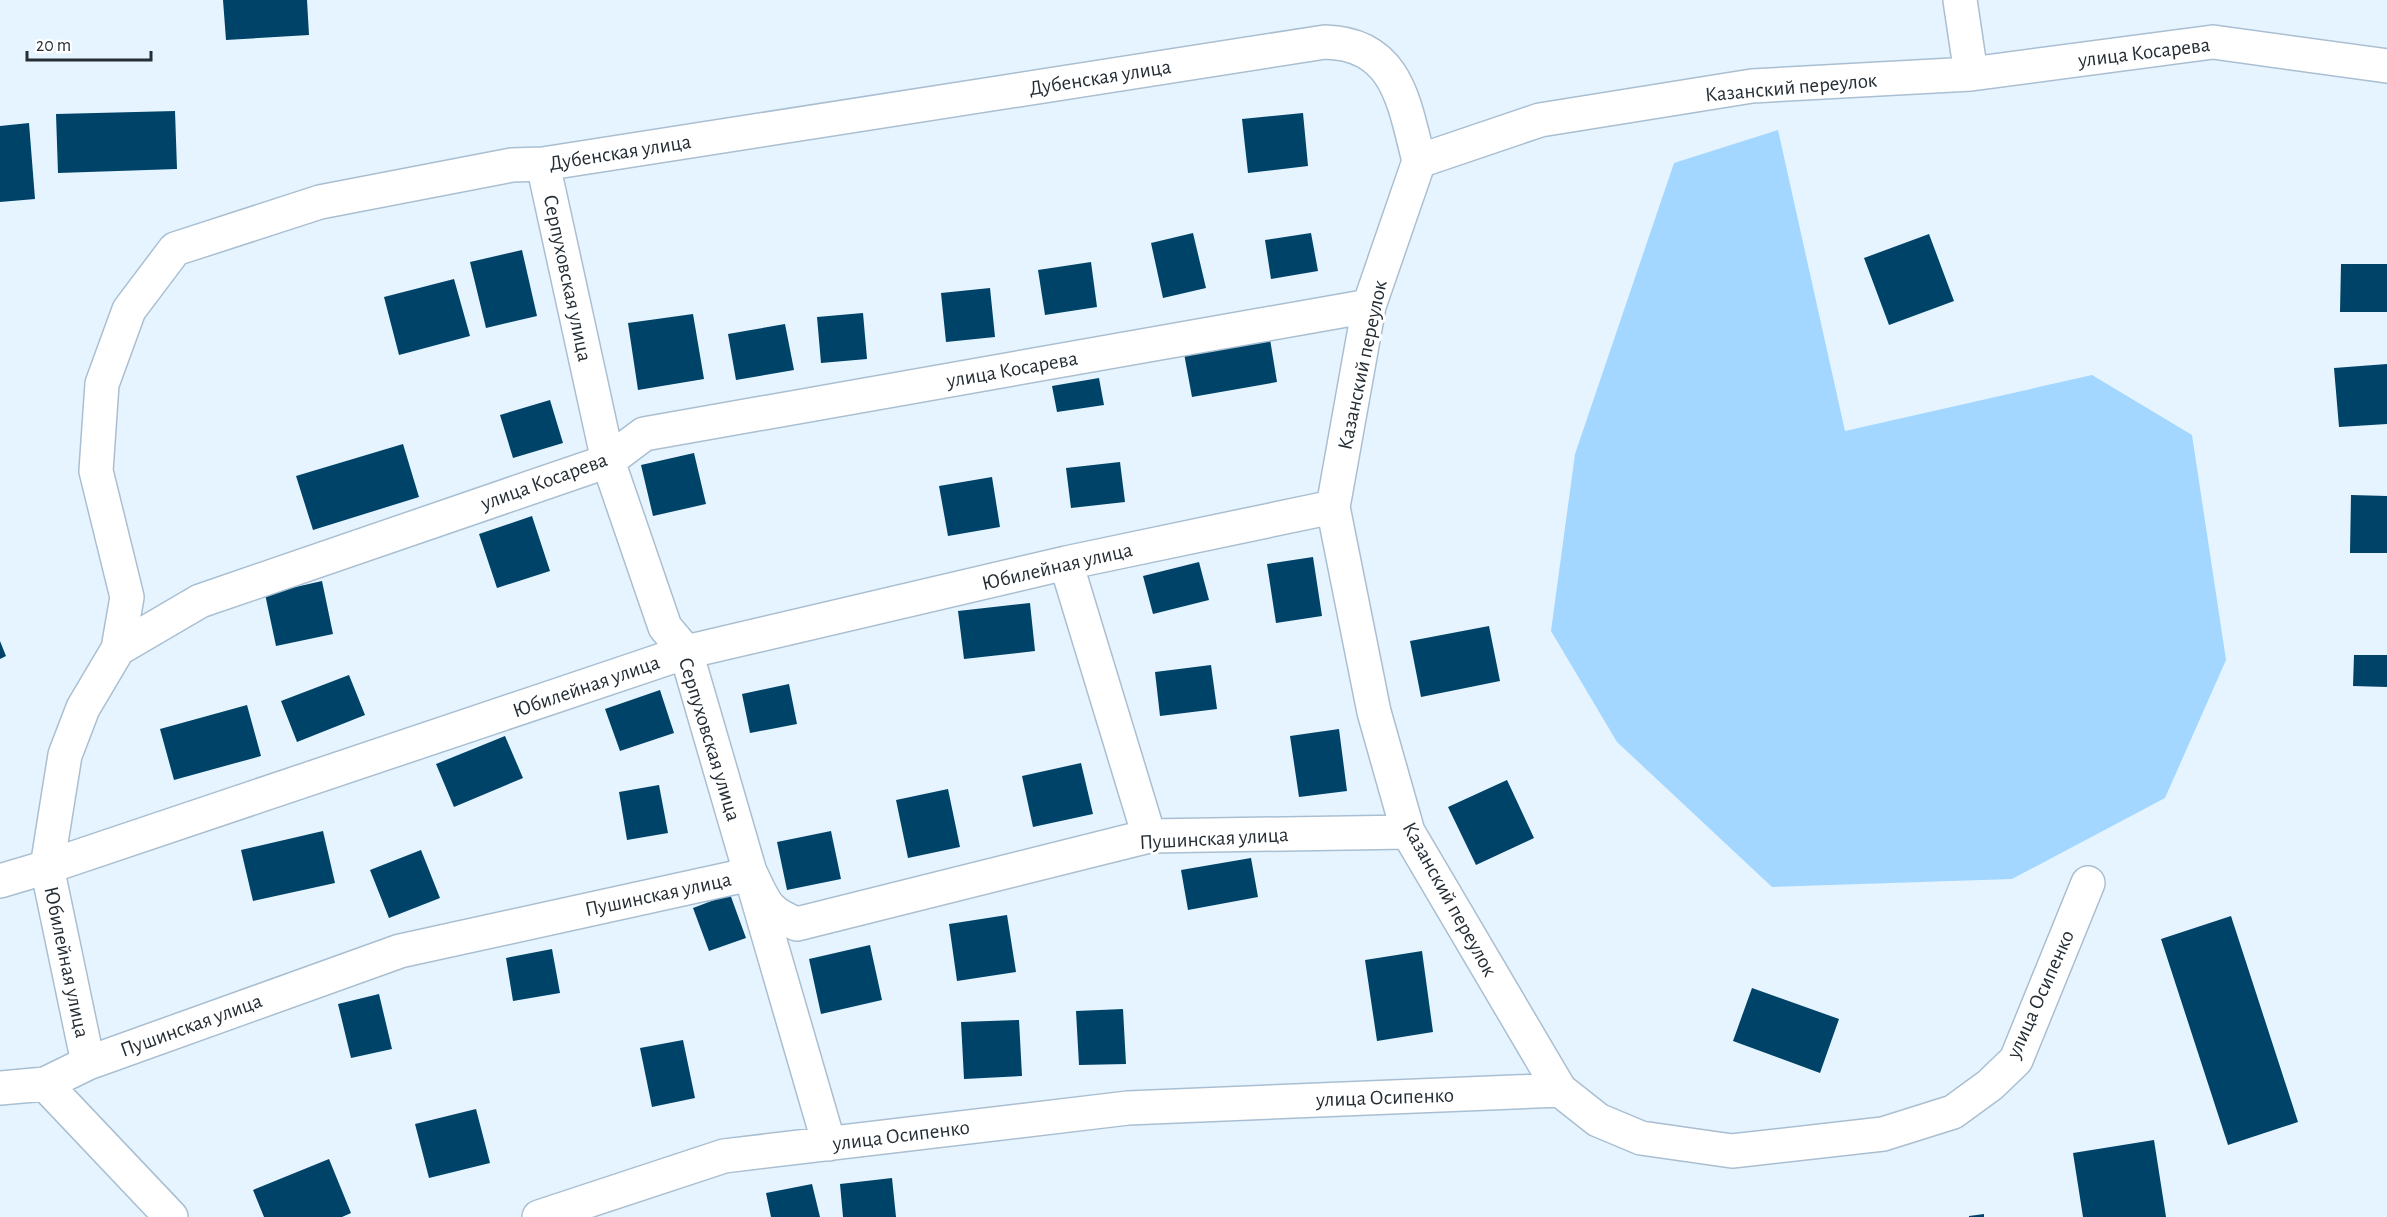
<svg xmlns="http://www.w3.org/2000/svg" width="2387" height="1217" font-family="'Alegreya Sans',sans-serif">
<rect width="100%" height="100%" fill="#e6f4ff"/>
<!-- green -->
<path fill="#a3d7ff" d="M1778,130L1845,431L2092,375L2192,435L2226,660L2165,798L2012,879L1772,887L1617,742L1551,631L1575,454L1674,163Z"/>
<!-- building -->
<path fill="#004368" d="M223,0H307L309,35L226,40Z
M175,111L177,169L58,173L56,114Z
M1303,113L1308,166L1248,173L1242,119Z
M29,123L35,199L0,202V126Z
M1193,233L1206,288L1163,298L1151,243Z
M1311,233L1318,271L1271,279L1265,240Z
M1929,234L1954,301L1889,325L1864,258Z
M522,250L537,316L486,328L470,262Z
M1091,262L1097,307L1045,315L1038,270Z
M2341,264H2387V312H2340Z
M454,279L470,336L399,355L384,297Z
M990,288L995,337L946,342L941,293Z
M863,313L867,359L821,363L817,317Z
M693,314L704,379L638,390L628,323Z
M785,324L794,370L736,380L728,334Z
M1269,333L1277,382L1192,397L1183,348Z
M2387,364V424L2339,427L2334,368Z
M1099,378L1104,405L1057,412L1052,386Z
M550,400L563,443L513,458L500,415Z
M403,444L419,497L313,530L296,476Z
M694,453L706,504L653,516L641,465Z
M1120,462L1125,502L1071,508L1066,468Z
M992,477L1000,527L948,536L939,486Z
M2351,495L2387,496V553H2350Z
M532,516L550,571L497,588L479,534Z
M1313,557L1322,616L1276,623L1267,564Z
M1199,562L1209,600L1153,614L1143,576Z
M322,581L333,634L276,646L265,594Z
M1030,603L1035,651L964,659L958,611Z
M1489,626L1500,681L1421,697L1410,641Z
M0,641L6,656L0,659Z
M2354,655H2387V687L2353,686Z
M1211,665L1217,709L1160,716L1155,672Z
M349,675L365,715L297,742L281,701Z
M789,684L797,724L750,733L742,694Z
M660,690L674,733L620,751L605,709Z
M247,705L261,756L174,780L160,729Z
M1339,729L1347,791L1299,797L1290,736Z
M505,736L523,778L454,807L436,764Z
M1081,763L1093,814L1033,827L1022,776Z
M1507,780L1534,838L1476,865L1448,807Z
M659,785L668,833L627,840L619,792Z
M948,789L960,847L908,858L896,800Z
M323,831L335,883L253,901L241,850Z
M831,831L841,879L787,890L777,842Z
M421,850L440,898L389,918L370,870Z
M1251,858L1258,897L1188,910L1181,870Z
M730,894L746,938L709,951L693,908Z
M1007,915L1016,972L957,981L949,924Z
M2231,916L2298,1122L2228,1145L2161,939Z
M870,945L882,1000L821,1014L809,959Z
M552,949L560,993L513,1001L506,958Z
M1422,951L1433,1032L1377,1041L1365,960Z
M1752,988L1839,1019L1820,1073L1733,1041Z
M379,994L392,1049L351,1058L338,1004Z
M1123,1009L1126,1064L1079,1065L1076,1011Z
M1019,1020L1022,1076L964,1079L961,1022Z
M683,1040L695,1098L652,1107L640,1048Z
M476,1109L490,1163L429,1178L415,1124Z
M2154,1140L2166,1217H2083L2073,1153Z
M329,1159L351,1213L342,1217H264L253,1190Z
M892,1178L896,1217H843L840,1184Z
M812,1184L820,1217H771L766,1193Z
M1984,1214V1217H1969V1216Z"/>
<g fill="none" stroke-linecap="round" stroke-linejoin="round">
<defs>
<path id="minor" d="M1971,74L2213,42L2387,66
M543,164L608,461L665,627L686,652L829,1144
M1066,563L1149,836
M118,649L127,597L96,471L102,384L129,310L175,249L320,202L512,165L543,164L1325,42C1398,44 1404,103 1419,161
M0,881L47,867L65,755L83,708L118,649L200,601L608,461L644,434L1369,306
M88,1063L47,867L686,652L1066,563L1333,507
M45,1084L88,1063L400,951L751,874C765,903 766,912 797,924L1149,836L1408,832
M0,1088L45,1084L171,1217
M1560,1090L1408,832L1374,712L1333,507L1369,306L1419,161L1540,120L1752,86L1971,74L1960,0
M539,1217L724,1156L1128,1108L1560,1090L1598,1120L1641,1138L1732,1151L1883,1134L1953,1112L1990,1085L2016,1060L2088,883"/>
</defs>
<!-- minor casing -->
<use href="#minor" stroke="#a9bfd1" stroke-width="36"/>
<!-- minor -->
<use href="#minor" stroke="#fff" stroke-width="33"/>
</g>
<g text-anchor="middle" stroke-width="6" stroke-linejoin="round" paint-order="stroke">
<!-- street labels -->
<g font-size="21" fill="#252e35" stroke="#fff">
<text transform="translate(2144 52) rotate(-7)" y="7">улица Косарева</text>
<text transform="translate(1100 77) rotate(-9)" y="7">Дубенская улица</text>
<text transform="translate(1791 87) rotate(-5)" y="7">Казанский переулок</text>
<text transform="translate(620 152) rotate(-9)" y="7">Дубенская улица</text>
<text transform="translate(568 278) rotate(78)" y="7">Серпуховская улица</text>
<text transform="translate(1362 365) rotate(-78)" y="7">Казанский переулок</text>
<text transform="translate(1012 369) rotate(-10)" y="7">улица Косарева</text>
<text transform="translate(544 481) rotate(-20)" y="7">улица Косарева</text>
<text transform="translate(1057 566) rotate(-13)" y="7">Юбилейная улица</text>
<text transform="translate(586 686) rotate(-19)" y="7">Юбилейная улица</text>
<text transform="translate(710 739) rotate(73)" y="7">Серпуховская улица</text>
<text transform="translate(1214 838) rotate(-3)" y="7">Пушинская улица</text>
<text transform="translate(658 894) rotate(-12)" y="7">Пушинская улица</text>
<text transform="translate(1450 899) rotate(61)" y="7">Казанский переулок</text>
<text transform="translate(67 962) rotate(78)" y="7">Юбилейная улица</text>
<text transform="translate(2040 994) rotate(-66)" y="7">улица Осипенко</text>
<text transform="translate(191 1025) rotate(-20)" y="7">Пушинская улица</text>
<text transform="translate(1385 1097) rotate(-2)" y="7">улица Осипенко</text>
<text transform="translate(901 1135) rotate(-7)" y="7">улица Осипенко</text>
</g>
</g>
<!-- scale -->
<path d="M27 51v9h124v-9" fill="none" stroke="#252e35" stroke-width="3"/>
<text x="36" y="51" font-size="18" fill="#252e35" stroke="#ffffff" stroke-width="4.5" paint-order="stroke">20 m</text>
</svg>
